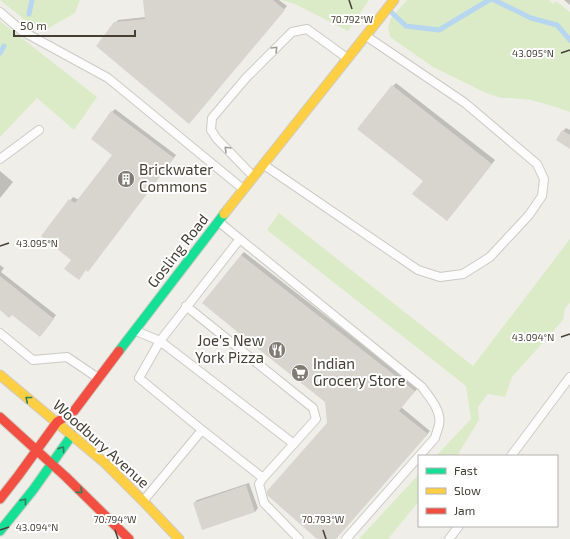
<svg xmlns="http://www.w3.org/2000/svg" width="570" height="539" font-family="'Exo 2',sans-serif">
<rect width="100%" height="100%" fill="#f0eee8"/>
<!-- green -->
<path fill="#dbebc7" d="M0,0H80L75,13L47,29L25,20Z
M281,0H369L348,31L295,4Z
M407,0H549L553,4L556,1L570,12V112L556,107L531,100L511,98H501L484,92L433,67L390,37L388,27L391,18Z
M0,21L97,97L74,130L37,98L0,137Z
M279,213L473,366L570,239V303L565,308L563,320L512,377L505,397L488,394L478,407L479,420L457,456H436L471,419L466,386L267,230Z
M419,474V501L388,539H359Z"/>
<!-- shadow -->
<path fill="#0003" d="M144,0H279L287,6L192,120L115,23L118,20L146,17Z
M564,0H570V5Z
M396,83L495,160L450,217L424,181L393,86Z
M115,109L176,155L91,267L73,260L42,236L73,197L79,200L114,155L112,112Z
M566,128L570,130V148L563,131Z
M0,171L13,182L0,198Z
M244,252L418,388L401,407L430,431L335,539H319L328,423L326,402L241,255Z
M0,265L4,268L1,272L56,315L43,333L12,314L0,309Z
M249,483L258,508L255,512L194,503L197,500Z"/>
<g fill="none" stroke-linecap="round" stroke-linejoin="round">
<!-- stream -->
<path stroke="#b7d6ef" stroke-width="5" d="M494,0L531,18L557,25L570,40
M390,11L406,26L439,30L489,0
M29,14L32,0
M0,53L4,46"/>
</g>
<!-- building -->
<path fill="#d8d5cf" d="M143,0H273L285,10L189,124L96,46L114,22L145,19Z
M392,85L492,164L447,221L412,194L423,181L357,129Z
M111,111L174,158L88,272L86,270L79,280L64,269L71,260L41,236L69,199L75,203L112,155L91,139Z
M562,130L570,135V149L556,140Z
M241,255L415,391L399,411L428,434L336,539H317L267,495V491L327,423L325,402L246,339L202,303Z
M0,276L54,319L40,337L12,315L9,318L0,310Z
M246,485L255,512L202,530L193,503Z"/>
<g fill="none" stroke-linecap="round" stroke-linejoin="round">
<defs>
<path id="lane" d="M0,12L22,31L108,78L243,189
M0,159L39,130
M264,165L418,270L440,277L463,274L490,257L529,215L542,196L544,179L537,164L465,103L366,36
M253,176L217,139L211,130L212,118L246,78L292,32L307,29L347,58
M219,222L422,387C430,398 442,411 439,425C438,429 436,434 435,438L346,539
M239,240L160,341L139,378L202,430L263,478
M186,306L313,408L316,419L263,478L259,484L264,503L299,539
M136,331L160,341L294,444
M0,333L33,360L67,357L98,378
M511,456L570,377
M144,500L202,430
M449,539L459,526"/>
<path id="fast" d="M119,351L224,214
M0,531L33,490L72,435"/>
<path id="slow" d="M224,214L394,0
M0,375L105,463L143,501L179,539"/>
<path id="jam" d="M0,417L66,477L129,539
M0,499L18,476L57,422L74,411L119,351"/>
</defs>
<!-- lane casing -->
<use href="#lane" stroke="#cccac4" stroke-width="10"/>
<!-- fast casing -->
<use href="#fast" stroke="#d0cbbf" stroke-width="11"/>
<!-- slow casing -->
<use href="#slow" stroke="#d0cbbf" stroke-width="11"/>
<!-- jam casing -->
<use href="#jam" stroke="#d0cbbf" stroke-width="11"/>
<!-- lane -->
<use href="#lane" stroke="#fdfcfc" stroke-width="8"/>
<!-- fast -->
<use href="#fast" stroke="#16e098" stroke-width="9"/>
<!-- slow -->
<use href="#slow" stroke="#ffcf43" stroke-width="9"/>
<!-- jam -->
<use href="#jam" stroke="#f24e42" stroke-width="9"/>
</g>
<!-- one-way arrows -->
<defs><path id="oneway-chevron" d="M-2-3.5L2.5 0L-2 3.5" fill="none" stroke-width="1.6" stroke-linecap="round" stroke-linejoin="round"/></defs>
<g stroke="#a19e98">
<use href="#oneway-chevron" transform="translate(275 49) rotate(-45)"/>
<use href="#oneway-chevron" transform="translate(227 149) rotate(-135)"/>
</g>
<g stroke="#327f5c">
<use href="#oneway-chevron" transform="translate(28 399) rotate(-141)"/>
<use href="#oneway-chevron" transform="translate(62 449) rotate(-55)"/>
<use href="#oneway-chevron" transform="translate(80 491) rotate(44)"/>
<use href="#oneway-chevron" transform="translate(24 501) rotate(-51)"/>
</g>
<!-- ticks -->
<path fill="none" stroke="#453f34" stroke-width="1.5" d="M349,0L352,9M561,53L570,50M0,246L9,243M561,337L570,334M0,530L9,527M115,530L118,539M323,530L326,539"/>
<!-- icons -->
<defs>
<symbol id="building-disc" viewBox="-11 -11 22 22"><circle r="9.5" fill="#817c73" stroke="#fff"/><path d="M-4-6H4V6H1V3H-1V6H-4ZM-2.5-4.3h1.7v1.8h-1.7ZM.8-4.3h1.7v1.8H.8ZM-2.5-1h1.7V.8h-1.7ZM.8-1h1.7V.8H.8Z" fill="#fff"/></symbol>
<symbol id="restaurant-disc" viewBox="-11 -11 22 22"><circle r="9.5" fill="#817c73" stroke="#fff"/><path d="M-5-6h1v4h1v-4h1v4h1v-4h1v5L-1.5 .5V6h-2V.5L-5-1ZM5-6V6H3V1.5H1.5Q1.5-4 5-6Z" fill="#fff"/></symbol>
<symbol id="supermarket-disc" viewBox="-11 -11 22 22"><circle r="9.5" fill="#817c73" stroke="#fff"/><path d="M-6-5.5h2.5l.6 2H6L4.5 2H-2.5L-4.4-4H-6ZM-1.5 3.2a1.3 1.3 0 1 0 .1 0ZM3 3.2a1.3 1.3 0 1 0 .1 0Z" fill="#fff"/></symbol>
</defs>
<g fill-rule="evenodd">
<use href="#building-disc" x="116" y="169" width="20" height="20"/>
<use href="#restaurant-disc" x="267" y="340" width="20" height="20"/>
<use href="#supermarket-disc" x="290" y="363" width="20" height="20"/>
</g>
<g text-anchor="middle" stroke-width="4" stroke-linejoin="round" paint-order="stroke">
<!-- poi labels -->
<g font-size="15" fill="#453f34" stroke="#fff" text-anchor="start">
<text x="139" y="175">Brickwater<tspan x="139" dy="17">Commons</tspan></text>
<text x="264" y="346" text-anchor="end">Joe's New<tspan x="264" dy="17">York Pizza</tspan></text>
<text x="313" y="369">Indian<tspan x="313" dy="17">Grocery Store</tspan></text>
</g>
<!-- street labels -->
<g font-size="15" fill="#453f34" stroke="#fff">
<text transform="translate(178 251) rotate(-52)" y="5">Gosling Road</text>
<text transform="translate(101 444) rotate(42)" y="5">Woodbury Avenue</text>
</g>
</g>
<g font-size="10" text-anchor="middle" fill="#453f34" stroke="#fff" stroke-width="4" stroke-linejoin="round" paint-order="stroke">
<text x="352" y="23">70.792°W</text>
<text x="533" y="57">43.095°N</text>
<text x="37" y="247">43.095°N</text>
<text x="533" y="341">43.094°N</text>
<text x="115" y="523">70.794°W</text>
<text x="323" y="523">70.793°W</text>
<text x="37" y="531">43.094°N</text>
</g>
<!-- legend -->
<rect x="418" y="455" width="140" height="72" fill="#ffffff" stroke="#b5b2ae"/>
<rect x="426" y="468" width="20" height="6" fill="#16e098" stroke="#b5b2ae"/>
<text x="454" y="475" font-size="12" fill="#453f34">Fast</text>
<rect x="426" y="488" width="20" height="6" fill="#ffcf43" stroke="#b5b2ae"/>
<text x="454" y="495" font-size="12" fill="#453f34">Slow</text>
<rect x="426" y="508" width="20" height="6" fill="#f24e42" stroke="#b5b2ae"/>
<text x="454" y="515" font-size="12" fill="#453f34">Jam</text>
<!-- scale -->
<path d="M14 30v6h121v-6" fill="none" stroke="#453f34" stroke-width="2"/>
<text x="20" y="30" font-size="12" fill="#453f34" stroke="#ffffff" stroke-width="3" paint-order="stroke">50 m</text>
</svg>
